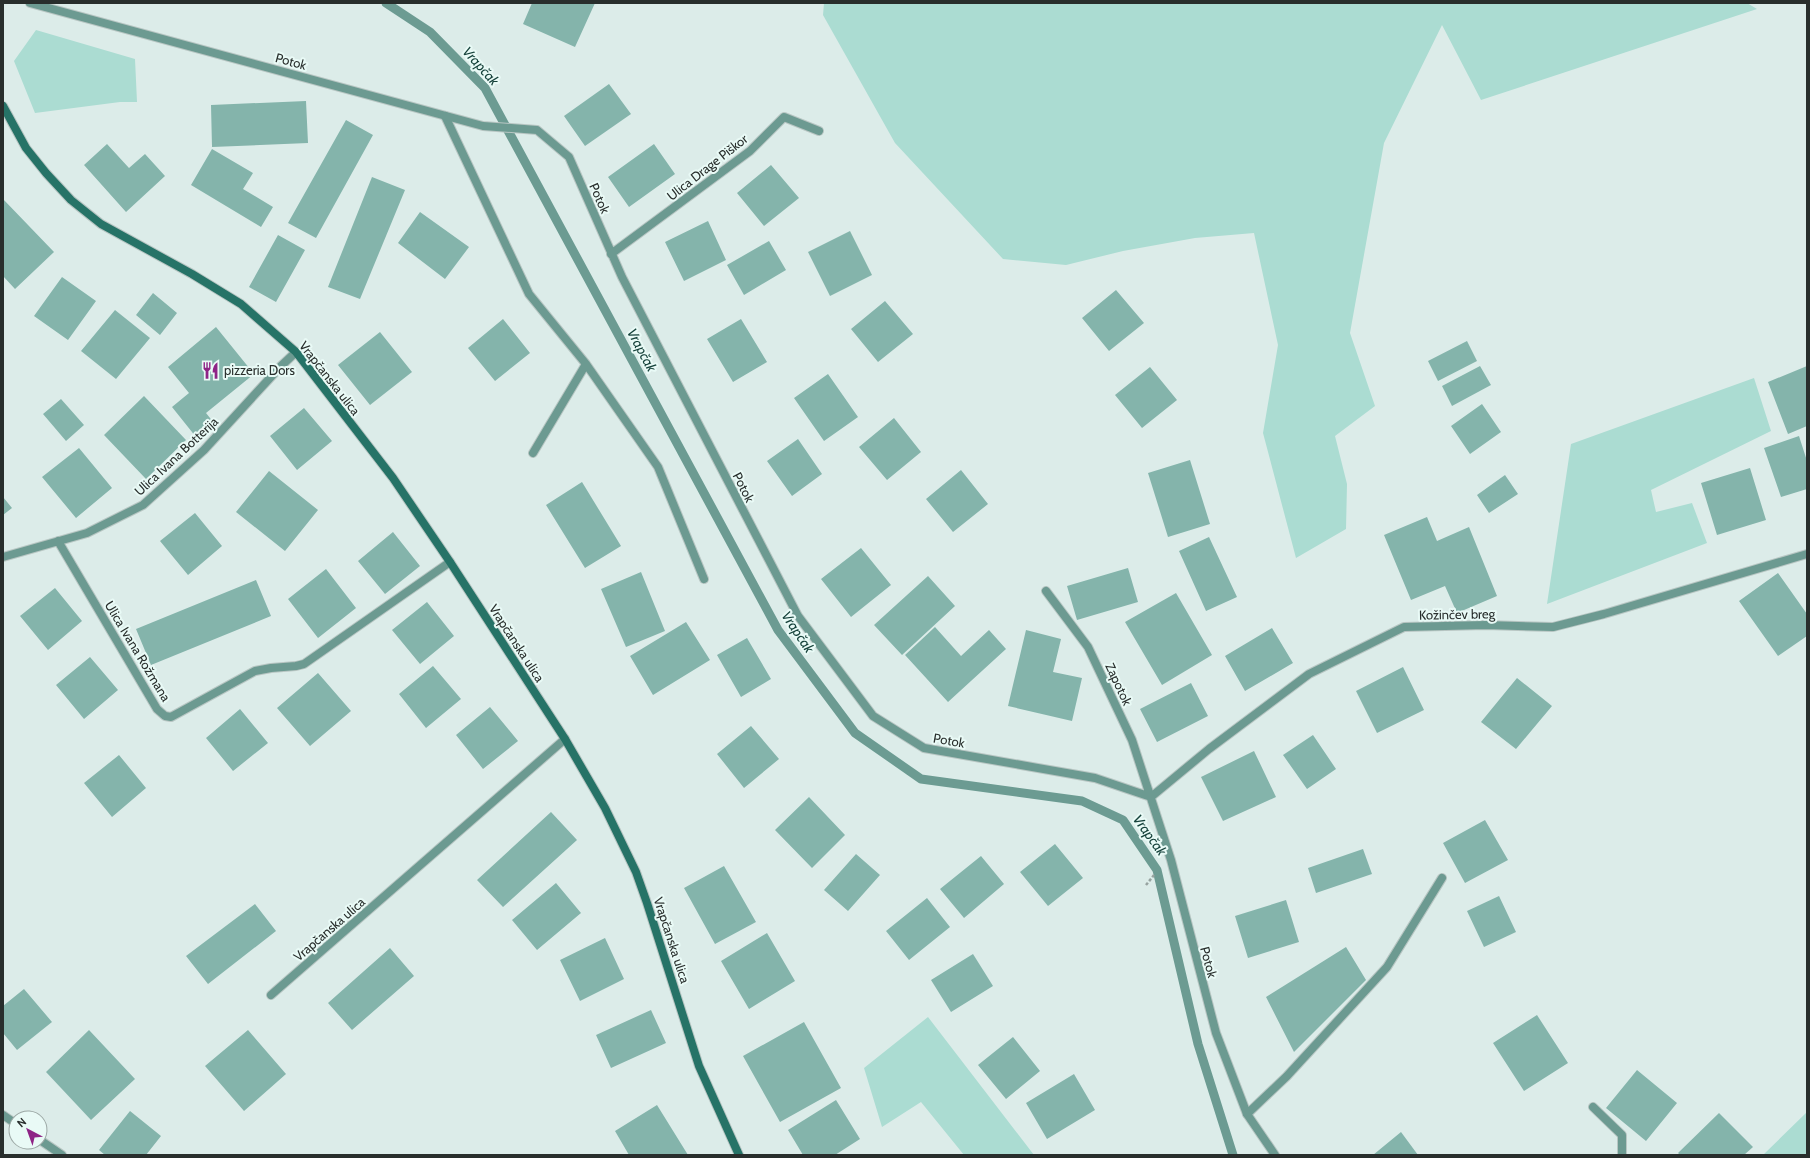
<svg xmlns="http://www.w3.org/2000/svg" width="1810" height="1158" font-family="Cabin,sans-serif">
<rect width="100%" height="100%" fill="#dcece9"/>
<!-- green -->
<path fill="#abdcd2" d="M824,3H1747L1757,9L1481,100L1442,25L1384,143L1350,333L1375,406L1335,436L1347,484L1346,529L1296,558L1263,433L1278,345L1254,233L1195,238L1123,251L1066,265L1003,259L895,143L823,15Z
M36,30L135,59L137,102H120L35,113L14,61Z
M1754,378L1771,431L1651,490L1656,512L1692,503L1707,543L1547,604L1571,444Z
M928,1017L1034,1155H964L921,1102L882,1127L864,1068Z
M1807,1112V1155H1763Z"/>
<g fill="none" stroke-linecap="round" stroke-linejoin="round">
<!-- stream -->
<path stroke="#6c9b92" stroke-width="9" d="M386,3L430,32L485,88L778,630L855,733L921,779L1082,801L1123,820L1157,870L1198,1044L1233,1155"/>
</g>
<!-- building -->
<path fill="#84b4ab" d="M532,3H595L575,47L523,24Z
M609,84L631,114L585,146L564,116Z
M306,101L308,143L212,147L211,105Z
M346,120L373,135L316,238L288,223Z
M107,144L129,168L145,154L165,176L126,212L84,165Z
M654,144L675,174L629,207L608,177Z
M212,149L253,173L243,189L273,207L261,227L191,185Z
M771,165L799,198L764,226L737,193Z
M372,177L405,190L360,299L328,287Z
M3,199L54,252L15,289L3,276Z
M420,212L469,247L445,279L398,243Z
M708,221L726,260L684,281L665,242Z
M850,231L872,275L830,296L808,252Z
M278,235L305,250L276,302L249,287Z
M769,241L786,270L744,295L727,265Z
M62,277L96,301L68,340L34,316Z
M1116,290L1144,323L1109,351L1082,318Z
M153,293L177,313L160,335L136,315Z
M885,301L913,334L878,362L851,329Z
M115,310L150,338L116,379L81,351Z
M503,319L530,353L495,381L468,348Z
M741,319L767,362L733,382L707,339Z
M216,327L254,374L206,413L214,423L196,437L172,407L189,393L168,367Z
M380,332L412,372L370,405L338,365Z
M1467,341L1477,361L1438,381L1428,361Z
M1480,366L1491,385L1452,406L1442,386Z
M1807,366V426L1788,434L1768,382Z
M1150,367L1177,400L1142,428L1115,395Z
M828,374L858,417L824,441L794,398Z
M144,396L186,440L146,479L104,435Z
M61,399L84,425L66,441L43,414Z
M1482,404L1501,432L1470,454L1451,426Z
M304,408L332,441L297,470L270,436Z
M894,418L921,452L887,480L859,447Z
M1799,436L1807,461V489L1781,497L1764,448Z
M798,439L822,474L792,496L767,461Z
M79,448L112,488L76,518L42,477Z
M1190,460L1210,524L1168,537L1148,473Z
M1750,468L1766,520L1717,535L1701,483Z
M961,470L988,504L953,532L926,499Z
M269,471L318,510L285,551L236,512Z
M1505,475L1518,494L1489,513L1477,495Z
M582,482L621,546L585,568L546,505Z
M3,497L12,508L3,515Z
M195,513L222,546L188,575L160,541Z
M1427,517L1437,541L1469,527L1497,596L1457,613L1445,586L1411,600L1384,535Z
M393,532L420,566L385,594L358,561Z
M1209,537L1237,597L1206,611L1179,551Z
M861,548L891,585L851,617L821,579Z
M1128,568L1138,602L1077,620L1067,586Z
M326,569L356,608L318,638L288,599Z
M641,572L665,631L626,647L601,589Z
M1778,573L1807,614V636L1778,656L1739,601Z
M928,576L955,606L902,655L874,625Z
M256,580L271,616L151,665L136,629Z
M55,588L82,621L48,650L20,616Z
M1176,593L1212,655L1162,685L1125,622Z
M427,602L454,636L420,664L392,630Z
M686,622L710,660L653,695L630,656Z
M935,627L961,656L989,630L1006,649L948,702L905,655Z
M1272,628L1293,663L1245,691L1225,656Z
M1026,630L1061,639L1053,672L1082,678L1072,721L1008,706Z
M747,638L771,679L741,697L717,655Z
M90,657L118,690L84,719L56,685Z
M433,666L461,699L426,728L399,694Z
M1403,667L1424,710L1377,733L1356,691Z
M318,673L351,711L310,746L277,708Z
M1517,678L1552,706L1516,749L1481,722Z
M1191,683L1208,716L1157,742L1140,709Z
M490,707L518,741L483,769L456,735Z
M240,709L268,743L233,771L206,738Z
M751,726L779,759L744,788L717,754Z
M1313,735L1336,769L1307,789L1283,755Z
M1254,751L1276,797L1223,821L1201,777Z
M119,755L146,788L112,817L84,783Z
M809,797L845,835L812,868L775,830Z
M551,812L577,840L503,907L477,880Z
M1485,820L1508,860L1465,883L1443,843Z
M1055,844L1083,878L1048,906L1020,872Z
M1363,849L1372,874L1316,893L1308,868Z
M856,854L880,875L848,911L824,890Z
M981,856L1004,884L964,918L940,889Z
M724,866L756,922L715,944L684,888Z
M556,883L581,913L537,950L512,920Z
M1499,896L1516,932L1484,947L1467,911Z
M927,898L950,927L909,960L886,931Z
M1286,900L1299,942L1248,958L1235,916Z
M255,904L276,931L208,984L186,956Z
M767,933L795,981L749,1009L721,961Z
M605,938L624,979L580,1001L560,960Z
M1346,947L1366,980L1294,1052L1266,997Z
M390,948L414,976L352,1030L328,1003Z
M973,954L993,986L951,1012L931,980Z
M24,989L52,1022L17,1050L3,1033V1006Z
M651,1010L666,1043L611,1068L596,1035Z
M1537,1015L1568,1063L1524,1091L1493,1043Z
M804,1022L841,1088L780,1122L743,1056Z
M89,1030L135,1079L91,1120L46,1072Z
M248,1030L286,1074L244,1111L205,1066Z
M1013,1037L1040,1071L1006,1099L978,1065Z
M1637,1070L1677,1103L1646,1141L1606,1108Z
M1074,1074L1095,1110L1047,1139L1026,1103Z
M836,1100L860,1139L835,1155H803L788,1130Z
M657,1105L688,1155H629L615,1131Z
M130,1111L161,1136L146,1155H105L99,1150Z
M1719,1113L1753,1147L1744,1155H1680L1678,1153Z
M1401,1132L1418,1155H1373Z"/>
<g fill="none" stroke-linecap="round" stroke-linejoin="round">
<defs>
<path id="service" d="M445,116L529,294L586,364L658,467L704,579
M533,453L586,364
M1593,1107L1622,1135V1155
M1247,1114L1287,1076L1387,967L1442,878"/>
<path id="minor" d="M30,3L483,126L537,130L569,157L622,277L798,616L873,716L924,748L1095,778L1151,797
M611,254L750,151L784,117L819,131
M58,541L157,709L165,716L171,717L255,671L271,668L296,666L304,664L450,562
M3,557L87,533L143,505L204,450L281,366L296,352
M1046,591L1088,647L1132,740L1171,860L1216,1033L1247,1114L1275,1155
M1151,797L1209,749L1309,674L1404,627L1486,625L1553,627L1604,614L1807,554
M271,995L565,739"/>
<path id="tertiary" d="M3,1115L16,1124
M40,1140L62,1155"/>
<path id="secondary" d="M3,106L26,148L46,173L71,200L101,224L192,274L241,304L296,352L393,478L450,562L565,739L605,808L636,872L647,903L699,1066L739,1155"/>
</defs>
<!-- service casing -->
<use href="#service" stroke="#b8c6c3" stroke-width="10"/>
<!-- minor casing -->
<use href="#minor" stroke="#b8c6c3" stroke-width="10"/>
<!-- tertiary casing -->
<use href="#tertiary" stroke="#b8c6c3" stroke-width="10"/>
<!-- secondary casing -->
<use href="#secondary" stroke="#b8c6c3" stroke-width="10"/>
<!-- path -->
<path stroke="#97a3a0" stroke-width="2.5" stroke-dasharray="3 2" stroke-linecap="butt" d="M1146,885L1154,875"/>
<!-- service -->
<use href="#service" stroke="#6c9a91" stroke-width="8"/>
<!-- minor -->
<use href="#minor" stroke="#6c9a91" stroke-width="8"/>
<!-- tertiary -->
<use href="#tertiary" stroke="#6c9a91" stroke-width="8"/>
<!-- secondary -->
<use href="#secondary" stroke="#267367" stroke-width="8"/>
</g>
<!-- icons -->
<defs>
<symbol id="restaurant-bare" viewBox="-9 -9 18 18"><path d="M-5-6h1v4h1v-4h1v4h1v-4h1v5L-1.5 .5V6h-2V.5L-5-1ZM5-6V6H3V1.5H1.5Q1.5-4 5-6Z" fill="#8e2386" stroke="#e9faf6" stroke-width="2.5" paint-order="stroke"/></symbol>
</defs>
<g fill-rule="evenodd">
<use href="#restaurant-bare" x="198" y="358" width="25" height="25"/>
</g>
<g text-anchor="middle" stroke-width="4" stroke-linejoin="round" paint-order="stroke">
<!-- street labels -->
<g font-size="13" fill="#282e2c" stroke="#e9faf6">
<text transform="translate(291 61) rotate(15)" y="5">Potok</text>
<text transform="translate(707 167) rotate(-38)" y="5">Ulica Drage Piškor</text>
<text transform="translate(600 198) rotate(66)" y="5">Potok</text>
<text transform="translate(330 378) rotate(52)" y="5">Vrapčanska ulica</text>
<text transform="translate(176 456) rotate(-43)" y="5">Ulica Ivana Botterija</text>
<text transform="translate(744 487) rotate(63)" y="5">Potok</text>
<text transform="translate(1457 614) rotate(-1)" y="5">Kožinčev breg</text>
<text transform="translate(517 643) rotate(57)" y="5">Vrapčanska ulica</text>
<text transform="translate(138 651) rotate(59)" y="5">Ulica Ivana Rožmana</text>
<text transform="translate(1119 684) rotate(65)" y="5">Zapotok</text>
<text transform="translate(949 740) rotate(10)" y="5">Potok</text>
<text transform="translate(329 929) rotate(-41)" y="5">Vrapčanska ulica</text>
<text transform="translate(672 940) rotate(72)" y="5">Vrapčanska ulica</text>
<text transform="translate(1209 962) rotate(75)" y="5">Potok</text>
</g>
<!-- poi labels -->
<g font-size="13" fill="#282e2c" stroke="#e9faf6" text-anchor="start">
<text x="224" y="375">pizzeria Dors</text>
</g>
<!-- water labels -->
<g font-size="14" font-style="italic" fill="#16423b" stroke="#e9faf6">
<text transform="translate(481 66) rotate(48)" y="5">Vrapčak</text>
<text transform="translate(642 350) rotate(62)" y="5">Vrapčak</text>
<text transform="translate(798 632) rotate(56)" y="5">Vrapčak</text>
<text transform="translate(1150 835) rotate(54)" y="5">Vrapčak</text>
</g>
</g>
<!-- border -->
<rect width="1810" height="1158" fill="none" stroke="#282e2c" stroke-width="8"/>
<!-- north arrow -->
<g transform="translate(28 1130) rotate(319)"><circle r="19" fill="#e9faf6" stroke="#9ca8a5"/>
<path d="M0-3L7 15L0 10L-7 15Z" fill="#8e2386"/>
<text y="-6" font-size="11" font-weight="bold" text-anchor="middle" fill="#282e2c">N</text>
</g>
</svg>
